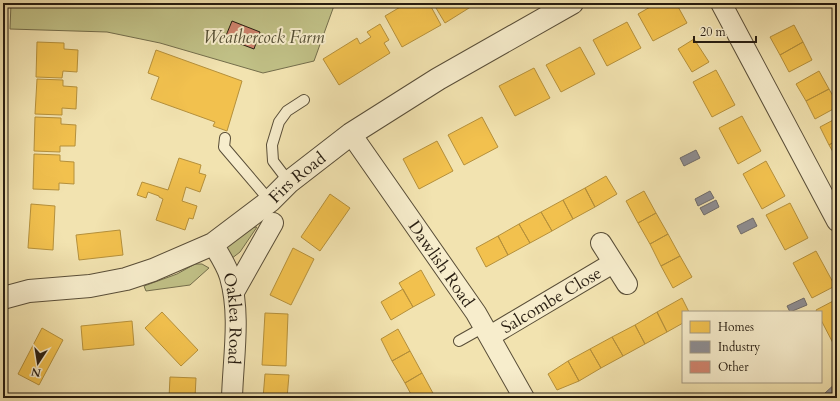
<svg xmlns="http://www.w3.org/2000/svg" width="840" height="401" font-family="Cardo,serif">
<rect width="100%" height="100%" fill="#f2e3b0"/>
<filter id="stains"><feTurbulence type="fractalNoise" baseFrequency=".005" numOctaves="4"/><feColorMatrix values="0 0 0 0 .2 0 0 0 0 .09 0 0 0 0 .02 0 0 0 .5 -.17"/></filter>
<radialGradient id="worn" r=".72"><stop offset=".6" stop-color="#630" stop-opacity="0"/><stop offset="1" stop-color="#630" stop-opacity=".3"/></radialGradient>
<!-- green -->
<path fill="#c1c187" stroke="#746e4c" d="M11,3H335L314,61L263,73L160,43L107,32L10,29Z
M257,227L240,252L231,259L227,247L250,228Z
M195,264H202L209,268L190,285L146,291L144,286L177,274Z"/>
<!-- homes -->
<path fill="#f2c14e" stroke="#b5903b" d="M407,3H429L441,25L402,47L385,16Z
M433,3H477L445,23Z
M657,3H676L687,23L653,41L638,14Z
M627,22L641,48L607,66L593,40Z
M380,24L389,40L384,43L390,53L339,85L323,59L357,38L360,44L371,37L367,32Z
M794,25L803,42L780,55L770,37Z
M694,39L709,62L692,72L678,49Z
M37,42L64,43V49L78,50L77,72L63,71L62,78L36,77Z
M803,42L812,60L789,72L780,55Z
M580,47L595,74L561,92L546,65Z
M156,50L242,81L227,131L213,126L215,122L151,99L159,77L148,73Z
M534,68L550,98L515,116L499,86Z
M716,70L735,105L712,117L693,82Z
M819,71L829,89L806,101L796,84Z
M37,79L63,80V86L77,87L76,109L62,108V115L35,114Z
M829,89L837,103V107L815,119L806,101Z
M742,116L761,151L738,164L719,128Z
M35,117L61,118V124L76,125L75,146H60V152L34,151Z
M482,117L498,147L464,165L448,135Z
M837,118V140L829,145L820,127Z
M837,140V159L829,145Z
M437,141L453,171L419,189L403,159Z
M34,154L60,155V161L74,162V184L59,183V190L33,189Z
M179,158L201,165L199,173L206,175L200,192L186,187L182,201L197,206L193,219L189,218L185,230L156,220L163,199L159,197V196L148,192L146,198L137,195L142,182L168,190Z
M766,161L785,196L762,209L743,174Z
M606,176L617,194L595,207L585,188Z
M585,188L595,207L573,219L563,200Z
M644,191L656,213L638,223L626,201Z
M330,194L350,208L320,251L301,237Z
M563,200L573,219L552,231L541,212Z
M790,203L808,238L785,250L766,215Z
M31,204L55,206L53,250L28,248Z
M541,212L552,231L530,243L519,224Z
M656,213L668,234L650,244L638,223Z
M519,224L530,243L508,255L498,236Z
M120,230L123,255L79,260L76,235Z
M668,234L680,256L661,266L650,244Z
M498,236L508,255L486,267L476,248Z
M293,248L314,259L291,305L270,295Z
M816,251L835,286L812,298L793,263Z
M680,256L692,277L673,288L661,266Z
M421,270L435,295L413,307L399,283Z
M403,289L413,307L391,320L381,302Z
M682,298L689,312H683V323L667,332L657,312Z
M837,299V344L834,345L821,320V312H817L816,310Z
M162,312L198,350L181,366L145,328Z
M657,312L667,332L645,344L635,325Z
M265,313L288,314L286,366L262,365Z
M132,321L134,345L83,350L81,326Z
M635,325L645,344L623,356L612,337Z
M42,328L63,340L39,385L18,374Z
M398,329L410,351L392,361L381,339Z
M612,337L623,356L601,368L590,349Z
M590,349L601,368L579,381L568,361Z
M410,351L422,373L405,383L392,361Z
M568,361L579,381L557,390L548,374Z
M422,373L434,395L429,398H413L405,383Z
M265,374L289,375L287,398H263Z
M170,377L196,378L195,398H169Z"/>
<!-- industry -->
<path fill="#8d8d92" stroke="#6e6b6b" d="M696,150L700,158L684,166L680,158Z
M710,191L714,198L698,206L695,199Z
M716,200L719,207L704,215L700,208Z
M753,218L757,226L741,234L737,226Z
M804,298L807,305L790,312L787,306Z
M837,382V394L832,398H829L825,393Z"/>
<!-- building -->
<path fill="#d0846e" stroke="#261c10" d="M232,21L260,32L254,49L225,38Z"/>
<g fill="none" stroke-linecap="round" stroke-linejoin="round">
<defs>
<path id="service" d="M225,138L224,147L270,201
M289,182L273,161L272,145L279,122L287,111L304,100
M459,341L484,327"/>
<g id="minor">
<path d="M721,3L837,221"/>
<path id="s1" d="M351,134L476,313L524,398"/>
<path d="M601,243L627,284"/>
<path id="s2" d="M213,244C219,254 227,266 230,277C241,315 233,359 232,398"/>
<path d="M234,292L273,223"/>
<path id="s3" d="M490,336L613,263"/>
</g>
<g id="tertiary">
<path id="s4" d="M3,298L29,291L90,286L126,279L153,270L213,244L270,201L289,182L351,134L438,79L572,3"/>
</g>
</defs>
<!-- service casing -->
<use href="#service" stroke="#594e38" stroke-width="12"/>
<!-- minor casing -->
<use href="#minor" stroke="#594e38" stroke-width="22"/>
<!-- tertiary casing -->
<use href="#tertiary" stroke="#594e38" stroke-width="24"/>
<!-- service -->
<use href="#service" stroke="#f7edcc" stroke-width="10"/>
<!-- minor -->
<use href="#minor" stroke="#f7edcc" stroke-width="20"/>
<!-- tertiary -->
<use href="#tertiary" stroke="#f7edcc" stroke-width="22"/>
</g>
<g text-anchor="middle" stroke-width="4" stroke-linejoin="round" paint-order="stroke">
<!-- park labels -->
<g font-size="17" font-style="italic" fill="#544e34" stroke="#f7edcc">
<text x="264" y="43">Weathercock Farm</text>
</g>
<!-- street labels -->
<g font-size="17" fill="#261c10" stroke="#f7edcc">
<text dy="6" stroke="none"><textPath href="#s4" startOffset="326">Firs Road</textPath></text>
<text dy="6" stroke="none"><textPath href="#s1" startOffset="158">Dawlish Road</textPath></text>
<text dy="6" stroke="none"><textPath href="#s3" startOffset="71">Salcombe Close</textPath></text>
<text dy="6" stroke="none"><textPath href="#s2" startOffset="79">Oaklea Road</textPath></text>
</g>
</g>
<!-- margin -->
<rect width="840" height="401" fill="none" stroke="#f2e3b0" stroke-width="16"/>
<rect x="4" y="4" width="832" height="393" fill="none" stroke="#261c10" stroke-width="2"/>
<rect x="8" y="8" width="824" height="385" fill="none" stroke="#261c10"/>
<!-- legend -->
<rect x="682" y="311" width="140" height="72" fill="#f7edcc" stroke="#a39981"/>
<rect x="690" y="321" width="20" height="12" fill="#f2c14e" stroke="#a39981"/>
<text x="718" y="331" font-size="12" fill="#261c10">Homes</text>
<rect x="690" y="341" width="20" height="12" fill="#8d8d92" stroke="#a39981"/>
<text x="718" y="351" font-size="12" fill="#261c10">Industry</text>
<rect x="690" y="361" width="20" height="12" fill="#d0846e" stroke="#a39981"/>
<text x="718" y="371" font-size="12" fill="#261c10">Other</text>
<!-- north arrow -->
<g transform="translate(38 363) rotate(192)" stroke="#f7edcc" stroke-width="3" paint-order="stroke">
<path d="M0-3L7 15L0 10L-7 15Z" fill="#261c10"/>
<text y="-6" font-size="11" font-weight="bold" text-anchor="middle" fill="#261c10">N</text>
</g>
<!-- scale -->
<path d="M694 36v6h62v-6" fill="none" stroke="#261c10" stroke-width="2"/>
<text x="700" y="36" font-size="12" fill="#261c10" stroke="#f7edcc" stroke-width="3" paint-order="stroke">20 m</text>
<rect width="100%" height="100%" filter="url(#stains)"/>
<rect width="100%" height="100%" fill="url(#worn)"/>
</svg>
